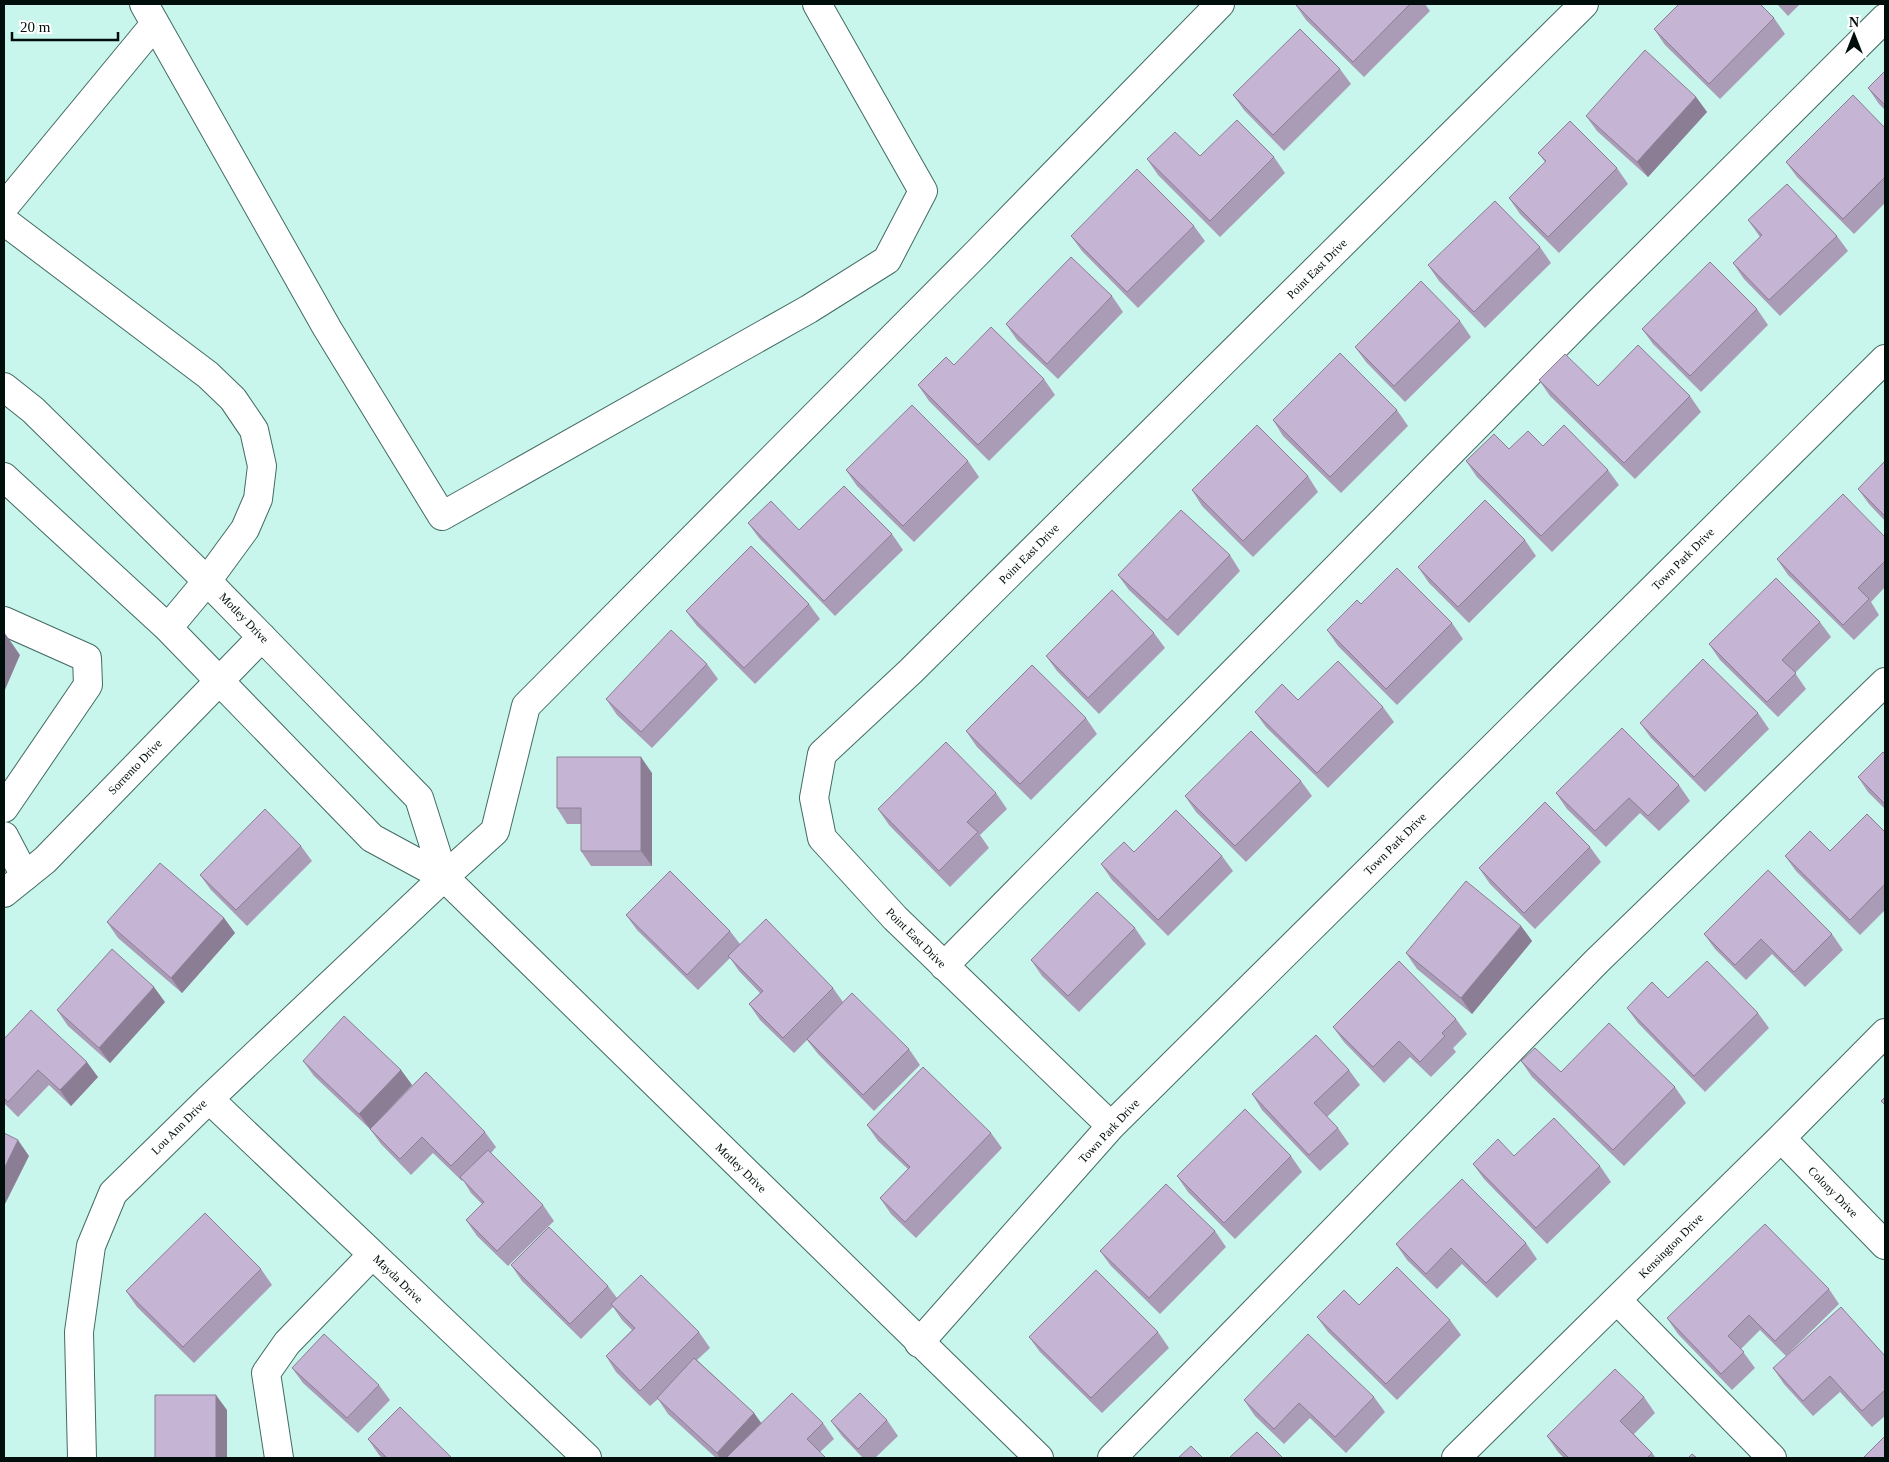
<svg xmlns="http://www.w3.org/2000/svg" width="1889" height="1462" font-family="Georgia,serif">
<rect width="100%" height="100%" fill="#c8f5ec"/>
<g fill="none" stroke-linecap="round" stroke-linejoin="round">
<defs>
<path id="minor" d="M144,4L327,328L442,516L809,309L887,260L923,191L817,4
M4,207L155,24
M4,621L87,658L88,685L4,808
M4,836L25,876
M944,966L1588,313L1885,18
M209,1099L587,1458
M1111,1126L895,918L822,838L814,798L822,754L911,671L1584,4
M1781,1138L1885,1245
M1617,1300L1772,1458
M919,1343L1111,1126L1885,359
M82,1458L79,1332L91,1246L113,1193L209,1099L444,877L495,831L526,706L977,253L1220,4
M279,1458L266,1373L287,1343L372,1255
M1112,1458L1597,961L1885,682
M1456,1458L1781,1138L1885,1033"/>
<path id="major" d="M4,221L208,375L233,399L254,430L262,466L258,499L245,529L207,581L168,628
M4,387L33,410L207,581L419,798L444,877
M4,477L168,628L372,838L444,877L1039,1458
M4,893L45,860L262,637"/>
</defs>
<!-- minor casing -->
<use href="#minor" stroke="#426b63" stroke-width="30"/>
<!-- major casing -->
<use href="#major" stroke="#426b63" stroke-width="30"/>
<!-- minor -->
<use href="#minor" stroke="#fff" stroke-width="28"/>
<!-- major -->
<use href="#major" stroke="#fff" stroke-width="28"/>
</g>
<!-- wall -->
<path fill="#aa9bb6" d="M1295,4H1425L1430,11L1364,77L1306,20Z
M1777,4H1800L1788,16Z
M1774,18L1785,34L1720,99L1665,45L1654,29Z
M1340,69L1351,84L1284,151L1244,110L1233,95Z
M1885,71V110L1879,104L1868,88Z
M1696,97L1707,112L1648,177L1597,131L1586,116Z
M1885,128V203L1854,234L1797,177L1786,162Z
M1538,153L1617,168L1628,184L1559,253L1520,214L1509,198L1545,162Z
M1200,156L1274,157L1285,173L1220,237L1158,175L1147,159Z
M1748,220L1837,236L1848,251L1780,316L1744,279L1733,263L1760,237Z
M1194,226L1205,241L1138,308L1082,251L1071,236Z
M1540,247L1551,263L1485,328L1439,281L1428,265Z
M1112,296L1123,312L1058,379L1017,340L1006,324Z
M1757,309L1768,325L1701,392L1653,344L1642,329Z
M1460,321L1471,337L1405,402L1366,362L1355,347Z
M954,365L1044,379L1055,395L989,461L929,401L918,385Z
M1539,380L1598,386L1690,396L1701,412L1635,479L1550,396Z
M1397,410L1408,426L1341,493L1283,436L1273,420Z
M1509,449L1608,470L1619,485L1552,552L1477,477L1466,461Z
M968,461L979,477L914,542L857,486L846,470Z
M1885,461V521L1869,504L1858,489Z
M1308,476L1318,492L1253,557L1202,506L1192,490Z
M748,523L799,530L892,534L903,550L835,616L759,538Z
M1885,537V587L1871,602L1879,615L1854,640L1788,575L1777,559Z
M1525,540L1536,556L1469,623L1429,583L1418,567Z
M1230,555L1240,571L1178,636L1129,590L1118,575Z
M809,604L820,619L755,684L697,626L686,611Z
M1361,604L1452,623L1463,639L1397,705L1338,646L1327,630Z
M1820,622L1831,637L1795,673L1806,689L1778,717L1720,660L1709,644Z
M1154,633L1165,648L1099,714L1057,671L1046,656Z
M707,664L718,679L652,748L617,715L606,699Z
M1383,707L1394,722L1328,788L1266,727L1255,712Z
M1758,713L1769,729L1705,792L1651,738L1640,723Z
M1086,718L1097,734L1031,800L977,747L966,731Z
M1885,755V809L1868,792L1858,777Z
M652,773V866H591L581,851V824H567L557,808Z
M1301,781L1312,796L1246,862L1196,812L1185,796Z
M1679,785L1690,801L1659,831L1640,813L1606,847L1567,809L1556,793Z
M996,793L1007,809L980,835L989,848L950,887L889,825L878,809Z
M1885,832V910L1860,935L1796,871L1785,856L1830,851Z
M301,846L312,861L247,926L211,890L200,875Z
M1590,847L1601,862L1535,929L1490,884L1479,868Z
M1134,852L1222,856L1233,871L1168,936L1112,880L1101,864Z
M626,915L730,931L740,944L833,988L843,1002L909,1049L920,1065L874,1111L818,1054L807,1040L794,1053L760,1020L749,1004L760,993L739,971L730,958L698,990L637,930Z
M224,918L235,933L182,993L118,938L107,922Z
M1521,926L1532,941L1472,1014L1417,969L1406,953Z
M1135,928L1146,944L1079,1012L1042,976L1031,960Z
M1704,934H1832L1843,950L1805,987L1772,954L1746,980L1715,949Z
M1668,998L1758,1013L1769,1028L1705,1092L1638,1023L1627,1008Z
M165,1002L110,1063L68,1026L57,1010Z
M1456,1019L1467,1034L1453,1048L1456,1052L1431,1077L1410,1057L1384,1083L1344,1042L1333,1027Z
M4,1039L98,1077L71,1106L49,1085L18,1117L4,1103Z
M303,1061L401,1070L412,1085L388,1111L485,1132L496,1147L491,1153L543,1205L554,1221L508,1266L477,1236L466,1220L482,1204L471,1193L463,1180L462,1181L433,1153L411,1175L381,1144L370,1129L314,1076Z
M1521,1061L1561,1072L1675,1087L1686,1103L1624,1166L1532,1077Z
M1349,1070L1360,1085L1327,1117L1338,1128L1349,1144L1320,1171L1262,1110L1252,1094Z
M867,1125L991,1133L1002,1148L916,1238L891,1214L880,1198L908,1169L878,1141Z
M1291,1156L1302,1172L1235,1239L1188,1192L1177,1176Z
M1473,1164L1600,1166L1611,1182L1547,1244L1484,1179Z
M1215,1231L1226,1247L1160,1314L1111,1266L1100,1251Z
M1526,1243L1537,1259L1497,1298L1462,1264L1437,1289L1407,1260L1396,1244Z
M511,1265L608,1286L617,1298L699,1332L710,1348L697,1360L754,1413L761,1424L823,1423L834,1439L820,1452L826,1458H716L668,1414L658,1399L650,1406L616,1372L606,1356L632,1330L622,1320L613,1307L581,1339L522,1281Z
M261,1269L272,1285L194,1363L137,1307L126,1291Z
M1829,1289L1839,1304L1786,1356L1760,1330L1741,1349L1755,1368L1732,1390L1678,1334L1667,1318Z
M1359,1305L1450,1320L1461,1335L1397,1400L1328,1332L1317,1317Z
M1158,1332L1169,1348L1102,1413L1040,1352L1029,1337Z
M1885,1356V1416L1872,1427L1840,1392L1813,1416L1784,1384L1773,1368Z
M292,1368L379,1385L390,1400L358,1433L303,1383Z
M1374,1397L1385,1412L1346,1453L1310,1418L1284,1444L1255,1416L1244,1400Z
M1644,1397L1655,1413L1634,1434L1652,1453L1656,1458H1564L1558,1452L1547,1436Z
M887,1420L898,1436L875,1458H863L842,1436L831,1421Z
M368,1439L452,1458H382L379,1455Z"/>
<!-- shaded-wall -->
<path fill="#8b7e94" d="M1696,97L1707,112L1648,177L1637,162Z
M4,632L20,655L4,692Z
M641,757L652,773V866L641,851Z
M224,918L235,933L182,993L171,978Z
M1521,926L1532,941L1472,1014L1461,998Z
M154,987L165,1002L110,1063L99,1048Z
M87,1062L98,1077L71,1106L60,1090Z
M401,1070L412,1085L370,1129L359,1114Z
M18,1140L29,1156L4,1206V1169Z
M216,1395L227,1410V1458H216Z
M754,1413L765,1428L737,1458H720L717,1453Z"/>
<!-- building -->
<path fill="#c6b4d4" stroke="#8b7e94" d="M1295,4H1410L1353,62Z
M1679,4H1760L1774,18L1709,84L1654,29Z
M1300,29L1340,69L1273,135L1233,95Z
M1645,50L1696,97L1637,162L1586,116Z
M1885,71V105L1868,88Z
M1853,95L1885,128V177L1843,219L1786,162Z
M1237,120L1274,157L1210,221L1147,159L1175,132L1200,156Z
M1570,121L1617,168L1548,237L1509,198L1546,161L1538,153Z
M1137,169L1194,226L1127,292L1071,236Z
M1787,184L1837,236L1769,300L1733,263L1762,235L1748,220Z
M1495,201L1540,247L1474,312L1428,265Z
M1071,257L1112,296L1047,364L1006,324Z
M1710,262L1757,309L1690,376L1642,329Z
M1421,281L1460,321L1394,386L1355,347Z
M991,327L1044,379L978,445L918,385L946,357L954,365Z
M1638,345L1690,396L1624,463L1539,380L1565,354L1598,386Z
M1340,353L1397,410L1330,477L1273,420Z
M912,405L968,461L903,526L846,470Z
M1257,425L1308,476L1243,541L1192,490Z
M1564,425L1608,470L1541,536L1466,461L1494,434L1509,449L1528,431L1543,446Z
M1885,461V516L1858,489Z
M844,486L892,534L824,601L748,523L771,501L799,530Z
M1843,494L1885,537V561L1858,588L1869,599L1843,625L1777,559Z
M1485,500L1525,540L1458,607L1418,567Z
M1181,510L1230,555L1167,620L1118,575Z
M751,546L809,604L744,668L686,611Z
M1397,568L1452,623L1386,689L1327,630L1357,600L1361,604Z
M1776,578L1820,622L1782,660L1796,673L1767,702L1709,644Z
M1112,590L1154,633L1088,698L1046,656Z
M671,630L707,664L641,732L606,699Z
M1703,659L1758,713L1694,777L1640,723Z
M1338,661L1383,707L1317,773L1255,712L1282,684L1298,700Z
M1032,665L1086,718L1020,784L966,731Z
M1622,728L1679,785L1648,816L1629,798L1595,831L1556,793Z
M1251,731L1301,781L1235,846L1185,796Z
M946,742L996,793L967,822L978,832L939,871L878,809Z
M1883,752L1885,755V804L1858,777Z
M557,757H641V851H581V808H557Z
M1545,802L1590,847L1524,913L1479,868Z
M265,809L301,846L236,910L200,875Z
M1176,810L1222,856L1158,920L1101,864L1124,842L1134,852Z
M1867,814L1885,832V884L1850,920L1785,856L1810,831L1830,851Z
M160,863L224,918L171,978L107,922Z
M1768,870L1832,934L1794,972L1761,939L1735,965L1704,934Z
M670,871L730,931L687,975L626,915Z
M1466,881L1521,926L1461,998L1406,953Z
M1097,892L1135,928L1068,996L1031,960Z
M766,919L833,988L783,1038L749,1004L763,991L728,956Z
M112,949L154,987L99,1048L57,1010Z
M1399,961L1456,1019L1442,1033L1445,1036L1420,1062L1399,1041L1373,1067L1333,1027Z
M1707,961L1758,1013L1694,1076L1627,1008L1652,982L1668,998Z
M852,993L909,1049L863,1095L807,1039Z
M31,1010L87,1062L60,1090L38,1070L8,1102L4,1098V1039Z
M344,1016L401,1070L359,1114L303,1061Z
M1609,1023L1675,1087L1613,1150L1521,1061L1535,1048L1561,1072Z
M1316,1035L1349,1070L1314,1103L1338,1128L1309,1155L1252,1094Z
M923,1067L991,1133L905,1222L880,1198L910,1167L867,1125Z
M426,1072L485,1132L451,1166L422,1137L400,1159L370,1129Z
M1885,1097V1105L1881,1101Z
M1245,1109L1291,1156L1224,1223L1177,1176Z
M1554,1118L1600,1166L1536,1228L1473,1164L1498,1139L1514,1156Z
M4,1133L18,1140L4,1169Z
M488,1150L543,1205L497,1251L466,1220L484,1202L460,1177Z
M1462,1179L1526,1243L1486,1283L1451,1248L1426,1274L1396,1244Z
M1166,1184L1215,1231L1149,1298L1100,1251Z
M205,1213L261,1269L183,1347L126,1291Z
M1765,1224L1829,1289L1775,1341L1749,1315L1728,1336L1744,1352L1721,1374L1667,1318Z
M549,1227L608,1286L570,1324L511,1265Z
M1397,1267L1450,1320L1386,1384L1317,1317L1344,1290L1359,1305Z
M1096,1270L1158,1332L1091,1398L1029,1337Z
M641,1275L699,1332L640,1391L606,1356L635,1328L611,1304Z
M1841,1307L1885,1356V1390L1862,1411L1830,1376L1803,1401L1773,1368Z
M324,1334L379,1385L347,1418L292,1368Z
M1308,1334L1374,1397L1335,1437L1299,1403L1274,1429L1244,1400Z
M694,1358L754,1413L717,1453L657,1398Z
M1615,1369L1644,1397L1620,1421L1652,1453L1647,1458H1569L1547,1436Z
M792,1393L823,1423L807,1439L826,1458H726Z
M860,1393L887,1420L858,1449L831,1421Z
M155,1395H216V1458H155Z
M400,1407L452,1458H387L368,1439Z
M1257,1432L1283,1458H1229Z
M1885,1436V1458H1863Z
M1191,1446L1203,1458H1178Z
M1692,1454L1697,1458H1688Z"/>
<g text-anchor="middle" stroke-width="5" stroke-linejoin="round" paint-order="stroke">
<!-- street labels -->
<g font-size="12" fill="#010f0c" stroke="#fff">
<text transform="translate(1317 269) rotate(-45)" y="4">Point East Drive</text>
<text transform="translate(1029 554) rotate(-45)" y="4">Point East Drive</text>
<text transform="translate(1683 559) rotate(-45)" y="4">Town Park Drive</text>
<text transform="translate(244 618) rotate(46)" y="4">Motley Drive</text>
<text transform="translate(135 767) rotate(-46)" y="4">Sorrento Drive</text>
<text transform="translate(1395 844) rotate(-45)" y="4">Town Park Drive</text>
<text transform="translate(916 938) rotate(45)" y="4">Point East Drive</text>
<text transform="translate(179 1127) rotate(-45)" y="4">Lou Ann Drive</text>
<text transform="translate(1109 1131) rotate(-47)" y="4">Town Park Drive</text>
<text transform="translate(741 1168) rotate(44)" y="4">Motley Drive</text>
<text transform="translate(1833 1192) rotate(46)" y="4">Colony Drive</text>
<text transform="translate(1671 1246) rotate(-45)" y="4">Kensington Drive</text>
<text transform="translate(398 1279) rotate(44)" y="4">Mayda Drive</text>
</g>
</g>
<!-- border -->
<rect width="1889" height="1462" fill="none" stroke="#010f0c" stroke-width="10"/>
<!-- north arrow -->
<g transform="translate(1854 35)" stroke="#ffffff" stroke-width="4" paint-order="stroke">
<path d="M0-4L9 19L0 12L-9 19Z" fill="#010f0c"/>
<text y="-8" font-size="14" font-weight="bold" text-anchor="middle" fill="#010f0c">N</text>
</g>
<!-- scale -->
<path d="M12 32v8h106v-8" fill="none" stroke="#010f0c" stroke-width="2.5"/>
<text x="20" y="32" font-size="15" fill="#010f0c" stroke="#ffffff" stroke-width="4" paint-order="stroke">20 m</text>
</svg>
